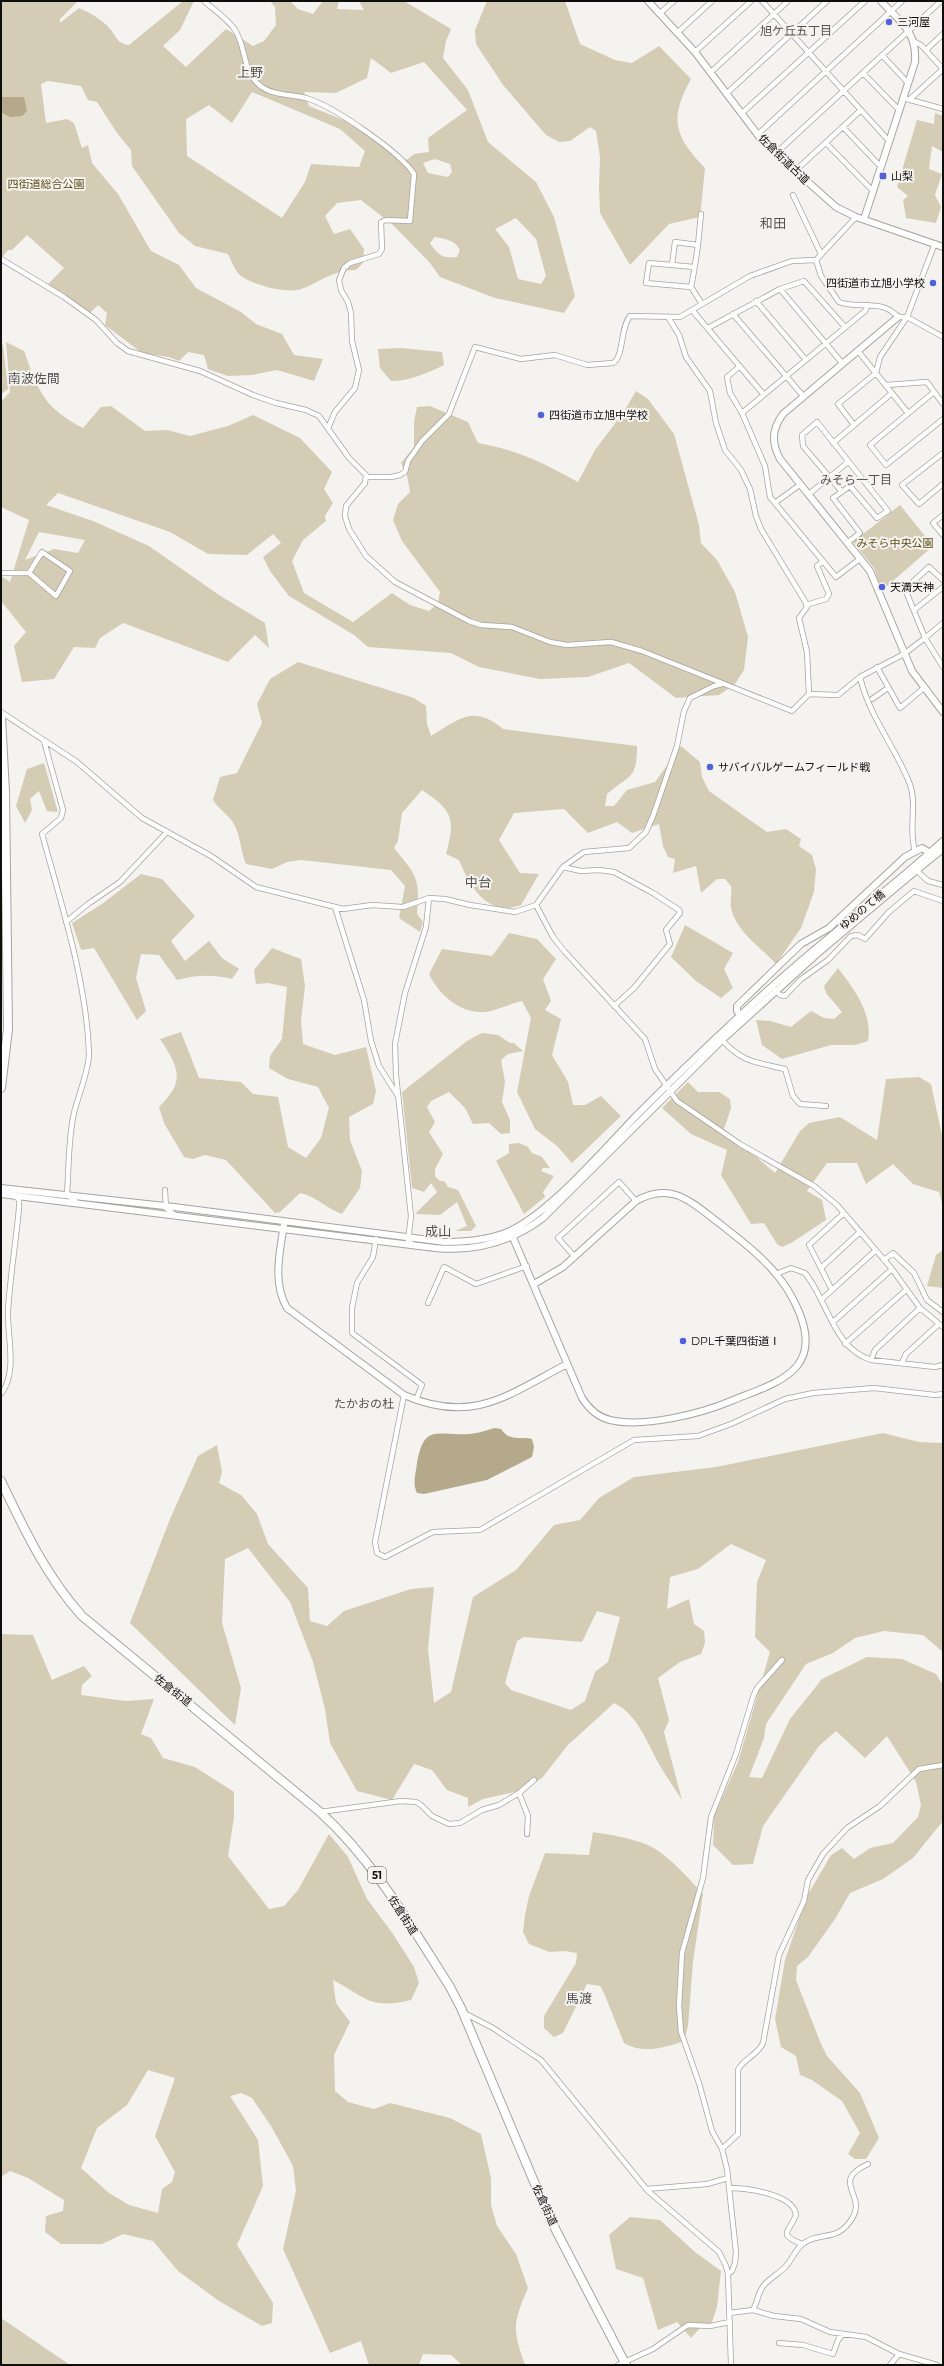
<svg xmlns="http://www.w3.org/2000/svg" width="944" height="2366" font-family="Montserrat,'Noto Sans JP',sans-serif">
<rect width="100%" height="100%" fill="#f5f3f0"/>
<!-- green -->
<path fill="#d4ccb4" fill-rule="evenodd" d="M1,1H78L60,19V23L79,8C89,12 103,20 111,30C117,38 118,44 129,45L183,1H194L180,30L163,46L186,67L226,29L253,46L264,41L276,25L275,7L270,1H290L298,9L313,14L323,1H339L337,9L364,10L359,1H404L451,29L446,41L443,58L468,90L488,142L536,182L554,217L575,296L564,313L495,298L440,277L430,263L394,226L361,200L337,203L325,216L334,234L350,229L364,249L363,263L356,270C332,270 321,282 301,289C288,294 251,285 240,275C235,271 231,260 228,254L195,246L179,233L132,166L131,150L117,133L97,102L88,100L81,86L48,81L41,84L46,123L67,119L74,123L82,148L88,145L92,163L118,194L151,251L179,265L196,288L241,312L256,324L282,334L294,355L323,359L314,381L277,370L252,375L228,376L208,369L204,355L188,352L179,361L169,357L142,353L105,325L107,313L98,305L90,313L48,284L64,268L27,235L12,250H8L3,256L1,255ZM371,58L391,73L424,62L467,110L428,138L429,152L414,154L404,162L363,128L309,106L304,92L336,93L367,78ZM252,92L340,129L365,151L359,167L311,164L305,182L282,218L187,156L186,119L209,105L232,123ZM435,159L450,164L452,172L448,177L428,173L423,163ZM516,218L536,239L546,276L541,284L518,279L509,247L495,229ZM435,237C445,239 455,240 460,250L457,257C443,259 438,255 430,243Z
M487,1H565L580,44L615,60L632,63L659,46L691,79C669,119 674,136 705,168L700,217L669,224L630,265L600,213L599,187L600,157L596,131L590,127L570,141L559,142L546,135L503,85L476,44L475,30Z
M935,113L943,116V152L932,146L929,169L942,174L935,195L941,207L936,223L906,218L903,200L908,196L897,187L917,120L934,124Z
M6,342L24,351C39,392 43,407 83,428L101,407L111,406L145,431L167,430L190,436L228,426L253,415L300,438L332,472L324,489L333,503L325,516L326,521L303,540L292,561L304,593L353,622L392,593L410,605L429,611L438,603L440,592L402,541L393,520L398,504L410,492L407,475L401,463L414,447V421L417,407L430,406L468,422L478,443C518,450 543,463 578,482L595,450L623,413L636,391L648,399L674,434L699,525L701,543L717,560L735,592L748,637L744,670L735,684L719,695L676,698L629,663L588,677L540,679L479,667L451,653L368,647L354,635L289,596L270,571L263,557L281,543L273,534L247,555L208,554L170,532L58,493L46,505L93,521L149,546L219,595L265,623L269,648L255,635L228,662L123,623L100,638L95,648L74,647L54,679L22,682L14,646L26,632L1,601V576L10,582L29,520L1,507V402L10,392ZM39,532L85,540L78,553L54,549L25,560Z
M1,345H3L8,389L1,394Z
M401,348L442,352L444,365C428,373 409,381 391,381L380,368L378,349Z
M900,505L933,546L886,587L884,583L880,585L874,568L853,542Z
M298,662L414,698L426,706L427,724L431,736C459,719 473,704 503,729L637,746C637,780 630,774 607,794L605,806H614L627,790L655,782L681,746L700,762L702,777L709,791L767,832L786,829L801,839L799,846L812,855L816,869L814,892L801,928L776,964C760,946 737,933 731,908C730,902 732,893 731,886L725,879H717L701,893L696,866L673,873L675,859L668,857L663,846L659,824L632,833L617,822L588,833L564,809L514,813L499,840L520,873L539,874L521,905C487,917 470,887 459,860L446,854C456,818 452,810 422,790L402,813L398,841L394,848C417,876 420,878 417,914L423,922L420,932L399,918L405,886L391,870L301,860L287,862L272,869L246,864C240,850 241,834 232,821C227,814 219,809 213,800L220,777L237,773L262,723L257,704L270,679Z
M44,763L58,812L47,811L39,791L30,799L32,810L25,823L16,806L27,769Z
M141,874L162,879L195,916L171,941L185,961L209,941L222,958L239,969L232,979C212,974 196,975 177,980L159,955L141,954L136,978L146,1011L137,1020L94,948L81,950L72,923L102,904Z
M685,925L733,953L724,969L733,988L721,998L696,981L671,957Z
M509,933L537,939L556,959L543,979L551,1001L545,1010L561,1019L552,1055L568,1082L573,1105H585L601,1096L621,1116L572,1163L557,1146L535,1129L517,1092L531,1018L522,1001C509,1004 492,1013 479,1012C457,1011 438,993 429,974L442,949L492,956Z
M272,948L301,959L305,986L301,1021L303,1044L335,1055L366,1047L376,1091L373,1104L349,1117L350,1140L362,1171L360,1188L342,1214C327,1209 316,1196 300,1193L280,1212L275,1213L226,1160L205,1155L193,1159L184,1157L164,1123L159,1107C186,1081 179,1068 160,1039L181,1032L199,1078L241,1082L253,1094L278,1097L288,1147L306,1158L321,1138L329,1108L318,1087L288,1079L269,1068L270,1056L282,1039L287,987L268,983L256,984L254,970Z
M838,968C854,989 873,1014 868,1041L855,1045H831L782,1059L762,1045L756,1020L770,1021L791,1027L811,1011L824,1018L834,1019L842,1012L826,993L824,986Z
M482,1033L498,1035L510,1043H514L523,1051L508,1054L501,1060L505,1082L502,1102L510,1120V1133L501,1134L489,1123L473,1124L465,1108L449,1092L431,1101L427,1107L435,1122L429,1132L443,1154L435,1169V1176L440,1181H444L448,1187L458,1190L476,1226L471,1231H455L467,1226L457,1202L440,1215L415,1214L437,1192L431,1183L424,1192L412,1188L402,1092L467,1041Z
M919,1077L931,1084L943,1140V1207L939,1192L913,1184L893,1164L866,1184L857,1163H827L807,1191L822,1200L826,1220L791,1243L782,1247L777,1244L764,1223L751,1224L721,1175L727,1150L691,1134L662,1108L688,1082L698,1092H719L730,1099L731,1108L724,1129L775,1173L800,1131L809,1123L840,1117L877,1140L886,1079Z
M519,1143L528,1147L532,1153L542,1157L550,1168H543L541,1171L554,1176L543,1192L545,1197L524,1214L496,1161L509,1153V1144Z
M943,1250V1288L927,1286L936,1255Z
M883,1433L919,1442L943,1443V1652L923,1635L884,1631L855,1638L833,1653L806,1664L766,1724L764,1738L749,1777L762,1778L790,1719L822,1679L867,1657L902,1659L936,1674L943,1685V1821L913,1858L883,1879L850,1893L835,1919L808,1957L797,1966L796,1980L821,2044L827,2056L860,2093L879,2138L866,2159H855L848,2154L860,2133L842,2101L812,2080L800,2075L796,2056L781,2047L775,2019L785,1960L807,1896L831,1855L842,1848L854,1859L870,1848L893,1843L918,1817L921,1805L916,1782L887,1736L865,1758L836,1731L819,1746L763,1826L753,1864L733,1865L713,1845L714,1816L738,1762L770,1652L755,1637L757,1582L766,1560L731,1544L698,1569L670,1577L667,1609L689,1599L694,1624L704,1631L705,1643L701,1654L680,1662L658,1678L669,1720L664,1732L682,1800C674,1788 666,1776 659,1764C646,1741 638,1715 614,1703L567,1746L542,1778L523,1790L483,1799L468,1807V1798L447,1790L432,1770L414,1764L392,1800L357,1791L330,1743L325,1709L313,1662L290,1602L248,1548L225,1559L222,1623L241,1688L235,1725L130,1623L170,1519L198,1456L217,1445L222,1472L219,1483L241,1495L257,1514L268,1544L308,1588L310,1621L327,1626L344,1611L411,1589L434,1587L428,1649L434,1703L451,1692L473,1597L516,1570L554,1525L580,1520L599,1498L634,1477L716,1467ZM597,1611L620,1617L608,1662L595,1672L585,1701L571,1710L511,1690L505,1683L517,1641L524,1637L582,1642Z
M1,1634L33,1635L52,1680L84,1666L92,1676L82,1685L81,1695L126,1701L154,1699L141,1734L151,1738L163,1758L195,1767L234,1792V1817L228,1856L269,1909L284,1906L298,1890L329,1834L348,1857L367,1899L393,1934L414,1967L419,1983L411,2000C369,2010 366,1997 333,1980L336,2003L350,2022L334,2055L335,2091L348,2102L374,2109L390,2103L450,2118L481,2134L491,2178V2205L497,2226L516,2254L528,2288C513,2323 512,2328 525,2365H462L451,2355L423,2354L419,2365H369L361,2341L330,2353L283,2249L296,2191L293,2166L271,2126L252,2098L241,2093L230,2096L258,2140L263,2186L237,2245L273,2303L272,2323L262,2326L219,2301L178,2271L153,2241L123,2234L102,2244H61L45,2232L46,2216L63,2211L64,2200L28,2178L10,2171L1,2177ZM148,2070L175,2078L155,2136L175,2172L172,2182L162,2189L158,2213L129,2205L109,2193L81,2168L97,2128L127,2105Z
M593,1832C611,1835 631,1838 648,1845C669,1855 687,1877 703,1894L693,1962L688,2026L684,2041C665,2048 642,2054 624,2043L604,1993L600,1986L587,1984L563,2033L554,2037L544,2028V2016L576,1963L577,1953L565,1951L549,1952L529,1944L523,1932L525,1915L529,1896L545,1853L589,1855Z
M630,2217L660,2220L695,2252L721,2271L717,2307L712,2322L700,2328L691,2338L677,2322L658,2330L643,2278L616,2269L609,2235Z
M1,2318L70,2365H1Z"/>
<!-- water -->
<path fill="#b4aa8b" d="M1,97H24L27,111L22,116L10,117L1,112Z
M495,1428L501,1429C510,1442 518,1436 532,1439L534,1447L532,1457L487,1480L424,1494L417,1493C412,1483 416,1473 417,1463C424,1423 437,1436 468,1434C477,1434 487,1430 495,1428Z"/>
<g fill="none" stroke-linecap="round" stroke-linejoin="round">
<defs>
<path id="street" d="M204,1C214,10 228,19 235,30C247,48 242,74 262,87C274,96 294,94 309,99C334,107 400,152 414,174L410,221L386,220L381,222L382,249L379,254L350,263L344,268L339,280L341,290L348,302L351,313L352,341L359,370L355,388L335,412L328,428
M762,1L889,141
M659,14L674,1
M677,33L712,1
M915,42L921,45L943,69
M926,50L943,34
M695,52L751,1
M882,55L908,83
M710,73L788,1
M863,73L899,110
M726,94L827,1
M907,99L943,109
M909,100L943,69
M741,114L865,1
M843,127L881,167
M757,135L902,1
M826,143L873,191
M775,154L941,1
M795,171L861,110
M793,195L821,254
M698,245L701,214
M1,259L64,297L96,320L117,343L128,351L200,371L253,395L276,403L306,410L319,416L349,458L366,475L365,483L346,506L345,516L349,529L366,556L395,582L469,621L481,625L512,627L550,642L567,645L611,642L642,651L792,711L809,694L838,695L860,677L904,654L925,638L943,667
M816,260L821,276L839,302C860,310 882,298 898,317H907L943,337
M672,265L649,263L646,283L691,287
M694,267L672,265L675,242L698,245C696,259 694,273 691,287L702,304
M780,289L843,364
M756,301L806,360
M692,310L764,395
M733,314L804,397
M668,317L679,335L686,357L710,391L716,423L725,450L741,470L750,489L756,516L761,529L806,603L807,607L799,618L807,652L809,694
M708,328L780,289L804,281L845,327
M858,351L908,413
M740,366L727,377L730,393L742,413L765,466L770,497L836,577L861,558
M886,385L927,382L943,404
M934,392L870,445L886,465L943,419
M742,413L865,311L868,305
M854,425L838,404L876,373L880,357L907,317L935,243
M833,443L892,393
M943,453L902,485L919,504L943,484
M366,477H391L400,475L405,472L408,461L422,441L449,414L475,347L521,359L555,355L587,365L613,363C624,357 620,328 630,316L680,317L750,276L792,261L816,260L856,217
M842,492L803,446L802,435L817,422L888,511L877,518L850,486L833,498L860,533L848,542
M809,494L848,462
M776,502L801,484
M943,515L933,523L943,535
M42,552L70,571L56,596L29,573Z
M1,573H29
M943,580L929,567L905,589L925,638L943,623
M806,605L826,599L829,594L817,566L823,561
M914,610L943,587
M877,667L900,708L925,687
M860,677C869,716 894,745 909,782C918,803 908,829 915,851
M872,699L888,688
M1,712L77,762L142,818L211,856L256,887L343,909L372,905L403,907L429,898L445,899L470,905L515,912L536,905L563,867L584,852L629,848L646,832L653,816L677,746L684,711L690,698L714,686L722,684
M44,741L63,810L61,818L42,834C61,903 87,983 89,1054C89,1070 78,1096 74,1113C68,1139 69,1168 67,1194L76,1202
M563,867L581,871L599,870L614,872L653,893L679,910L680,913L666,930L670,944L634,988L614,1006
M917,871L928,881L943,885
M536,905L553,937L565,952L645,1039L655,1069L677,1101L740,1144L814,1186L837,1205L892,1269L920,1308L943,1327
M335,907L364,1000L371,1041L379,1066L398,1096
M66,922L88,904L120,882L167,832
M775,990L780,995L785,996L800,980L828,960L851,936L858,935L865,939L889,912L914,891L943,901
M722,1040C743,1063 756,1062 785,1069L793,1096L800,1104L826,1106
M165,1190L166,1208L174,1214
M376,1239L373,1257L357,1283L352,1308V1333L422,1385L416,1400
M414,1245L408,1241L411,1216L396,1075L395,1044L405,993L426,927L429,898
M575,1257L558,1238L619,1182L636,1201
M884,1260L893,1253L914,1273L927,1300L943,1312
M821,1268L860,1232
M776,1274L791,1268L805,1273C828,1301 833,1348 871,1360L935,1367L943,1365
M832,1290L809,1245L844,1213
M821,1300L876,1250
M428,1303L444,1267L476,1284L527,1266
M833,1322L892,1269
M845,1344L906,1290
M871,1360L875,1350L920,1308
M902,1363L906,1354L939,1324
M1,1394C18,1372 7,1337 8,1311C10,1276 16,1242 19,1208V1200L15,1195
M404,1395L375,1542L377,1553L385,1557L433,1532L480,1530L634,1440L698,1436L731,1424L785,1399L813,1393L874,1388L935,1395L943,1394
M320,1812L401,1801L416,1802L421,1805L432,1816L449,1824L460,1823L482,1810L499,1805L519,1793
M527,1834L528,1816L519,1793L534,1780
M464,2013L493,2028L541,2060L648,2191L719,2252L726,2266L728,2274L731,2365
M722,2149L738,2134V2070C744,2058 758,2055 763,2043L779,1955L804,1901L808,1880L823,1854L847,1828L880,1806L919,1769L943,1765
M729,2188C746,2188 794,2194 796,2215C789,2233 777,2234 802,2244
M646,2189L707,2184L728,2178
M728,2274L732,2271L735,2263L736,2252L727,2169L722,2149L712,2131L699,2083L681,2032L679,2006L682,1953L703,1878L711,1817L736,1754L753,1697L757,1688L782,1660
M753,2310L774,2316L801,2319L830,2332L866,2337L899,2354L937,2365
M729,2313L753,2310C757,2303 758,2294 762,2288C768,2278 780,2274 787,2265C793,2258 796,2248 804,2243C821,2231 838,2243 853,2217C866,2195 830,2181 868,2164
M779,2343L803,2345L833,2354L838,2340L843,2334
M618,2365L653,2349L688,2325L710,2326L730,2322
M890,2365L899,2354"/>
<path id="secondary" d="M648,1L695,52L764,143L836,207L856,217L943,247
M864,219L915,62C917,31 900,22 881,1
M898,317L783,414C772,429 771,442 780,459L870,571L912,671L943,712
M911,869L943,841
M912,874L943,849
M740,1015L737,1011V1006L801,944L829,928L905,857L922,848L930,853
M1,1188L174,1207L445,1242C466,1242 490,1240 510,1231C552,1211 604,1149 637,1115C694,1058 752,1002 814,950
M1,1194L435,1248C475,1252 511,1242 543,1218L722,1040L817,954
M284,1224C280,1252 272,1282 287,1308L404,1395C473,1425 508,1395 567,1364
M511,1233L582,1398C589,1409 597,1417 610,1420C643,1428 700,1414 731,1401C752,1392 782,1384 797,1366C821,1337 789,1286 767,1264C753,1249 735,1236 719,1223C691,1202 672,1181 636,1201L563,1267L534,1284"/>
<path id="highway" d="M1,717L5,792L8,1029L1,1088
M1,1481C24,1529 46,1576 82,1616L320,1812C374,1861 411,1926 450,1987L461,2008L548,2215L626,2365"/>
</defs>
<!-- street casing -->
<use href="#street" stroke="#a5a4a1" stroke-width="6"/>
<!-- secondary casing -->
<use href="#secondary" stroke="#a5a4a1" stroke-width="8"/>
<!-- highway casing -->
<use href="#highway" stroke="#a5a4a1" stroke-width="10"/>
<!-- street -->
<use href="#street" stroke="#fff" stroke-width="4.5"/>
<!-- secondary -->
<use href="#secondary" stroke="#fff" stroke-width="6"/>
<!-- highway -->
<use href="#highway" stroke="#fff" stroke-width="8"/>
<defs>
<path id="secondary-bridge" d="M814,950L911,869
M817,954L912,874"/>
</defs>
<!-- secondary-bridge casing -->
<use href="#secondary-bridge" stroke="#a5a4a1" stroke-width="8" stroke-linecap="butt"/>
<!-- secondary-bridge -->
<use href="#secondary-bridge" stroke="#fff" stroke-width="6"/>
</g>
<!-- markers -->
<g fill="#5162d8" stroke="#f5f3f0" stroke-width="1.5">
<circle cx="889" cy="22" r="4"/>
<rect x="879" y="172" width="8" height="8" rx="2"/>
<circle cx="933" cy="283" r="4"/>
<circle cx="541" cy="415" r="4"/>
<circle cx="882" cy="587" r="4"/>
<circle cx="710" cy="767" r="4"/>
<circle cx="683" cy="1341" r="4"/>
</g>
<g text-anchor="middle" stroke-width="4" stroke-linejoin="round" paint-order="stroke">
<!-- shield labels -->
<rect fill="#f5f3f0" stroke="#535350" stroke-width="1" x="368" y="1867" width="18" height="16" rx="3"/>
<g font-size="10" font-weight="bold" fill="#0e0e0c">
<text x="377" y="1879">51</text>
</g>
<!-- poi labels -->
<g font-size="11" fill="#0e0e0c" stroke="#f5f3f0" text-anchor="start">
<text x="897" y="26">三河屋</text>
<text x="891" y="180">山梨</text>
<text x="925" y="287" text-anchor="end">四街道市立旭小学校</text>
<text x="549" y="419">四街道市立旭中学校</text>
<text x="890" y="591">天満天神</text>
<text x="718" y="771">サバイバルゲームフィールド戦</text>
<text x="691" y="1345">DPL千葉四街道Ⅰ</text>
</g>
<!-- street labels -->
<g font-size="11" fill="#0e0e0c" stroke="#f5f3f0">
<text transform="translate(784 159) rotate(44)" y="4">佐倉街道古道</text>
<text transform="translate(862 910) rotate(-40)" y="4">ゆめのて橋</text>
<text transform="translate(173 1690) rotate(38)" y="4">佐倉街道</text>
<text transform="translate(403 1915) rotate(57)" y="4">佐倉街道</text>
<text transform="translate(545 2205) rotate(65)" y="4">佐倉街道</text>
</g>
<!-- park labels -->
<g font-size="11" fill="#5d4e16" stroke="#f5f3f0">
<text x="46" y="188">四街道総合公園</text>
<text x="895" y="547">みそら中央公園</text>
</g>
<!-- neighbourhood labels -->
<g font-size="12" fill="#53524f" stroke="#f5f3f0">
<text x="796" y="35">旭ケ丘五丁目</text>
<text x="856" y="484">みそら一丁目</text>
<text x="364" y="1408">たかおの杜</text>
</g>
<!-- quarter labels -->
<g font-size="13" fill="#53524f" stroke="#f5f3f0">
<text x="250" y="77">上野</text>
<text x="773" y="228">和田</text>
<text x="34" y="383">南波佐間</text>
<text x="478" y="887">中台</text>
<text x="438" y="1236">成山</text>
<text x="579" y="2003">馬渡</text>
</g>
</g>
<!-- border -->
<rect width="944" height="2366" fill="none" stroke="#0e0e0c" stroke-width="4"/>
</svg>
